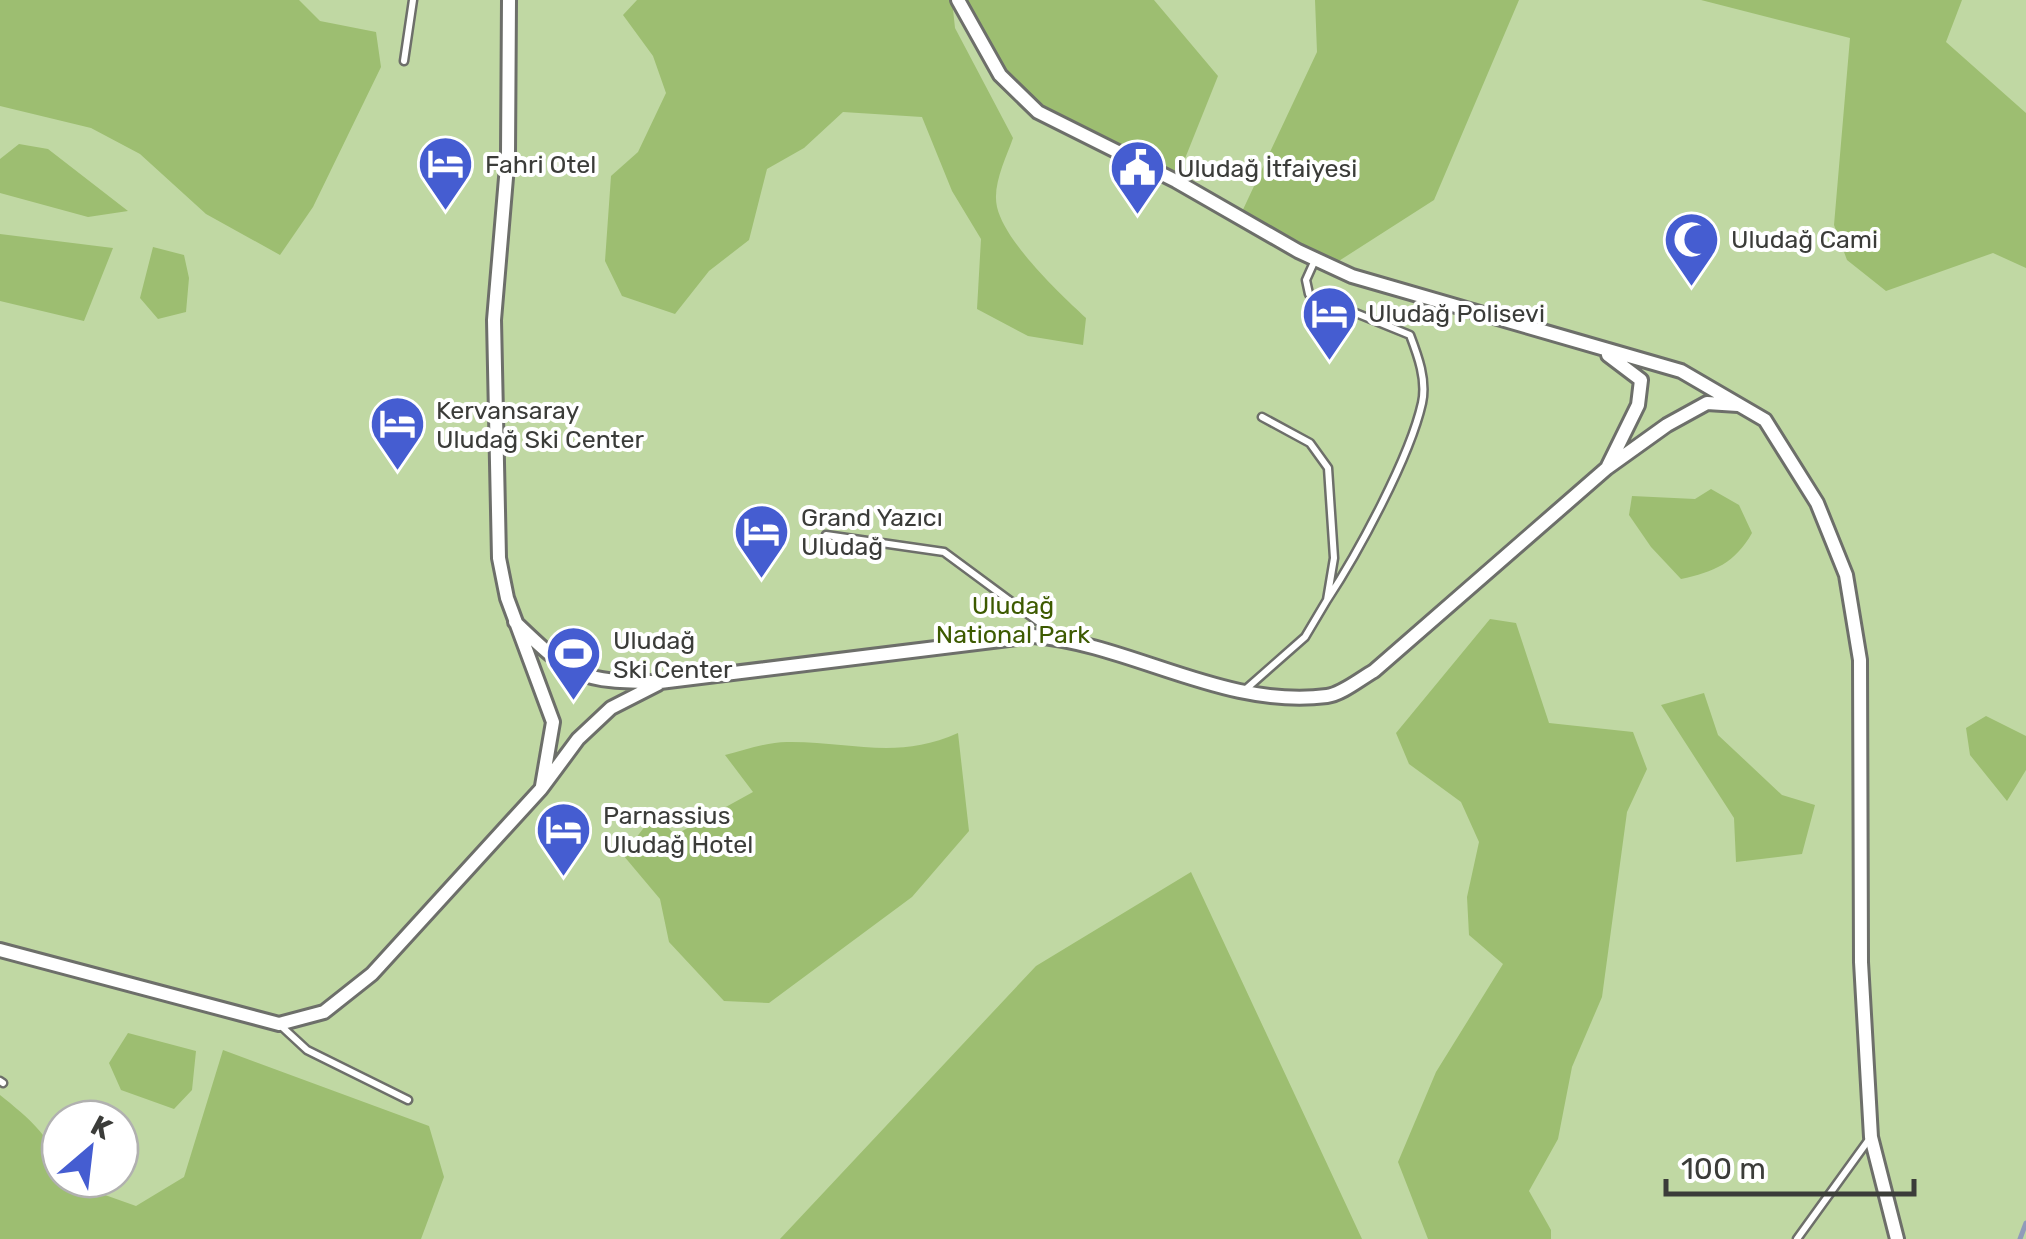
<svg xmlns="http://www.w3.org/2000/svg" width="2026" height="1239" font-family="Rubik,sans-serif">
<rect width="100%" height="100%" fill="#eff2ec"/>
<!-- green -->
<path fill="#c0d8a3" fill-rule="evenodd" d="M0,0H2026V1239H0ZM60,1119H120V1179H60Z"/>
<!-- forest -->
<path fill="#9dbe71" d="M0,0H299L320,21L376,32L381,67L313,207L280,255L206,214L140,154L91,128L0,106Z
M637,0H952L955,28L1013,138C1006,158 992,185 997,207C1005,242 1060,294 1086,318L1083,345L1028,336L977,309L981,239L952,191L922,117L843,112L804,148L767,169L749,240L709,271L675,314L622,296L605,261L611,176L638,152L666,93L653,56L623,15Z
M958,0H1154L1218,76L1176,181L1038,112L1000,75Z
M1315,0H1519L1434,200L1331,266L1240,216L1317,52Z
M1701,0H1962L1946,42L2026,113V268L1993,253L1886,291L1847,260L1834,225L1850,38Z
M19,144L48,149L128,211L88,217L0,193V159Z
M0,234L113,248L84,321L0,301Z
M153,247L184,255L189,278L186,312L158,319L140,298Z
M1711,489L1739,505L1752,533C1735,563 1714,572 1681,579L1651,547L1629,515L1632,496L1695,499Z
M1490,619L1516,623L1549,723L1633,732L1647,769L1627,812L1602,997L1572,1067L1558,1139L1529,1191L1551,1230V1239H1428L1398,1162L1436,1072L1503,964L1469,935L1467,897L1479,842L1461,802L1409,764L1396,733Z
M1704,693L1718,735L1782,795L1815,805L1802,854L1736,862L1734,818L1661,705Z
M1986,716L2026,736V770L2007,801L1970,755L1966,728Z
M958,733L969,831L912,897L769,1003L724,1001L669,942L660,899L623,855L655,813L675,835L753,792L725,755C745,750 767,742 787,742C850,741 896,761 958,733Z
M1191,872L1362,1239H780L1036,966Z
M128,1033L196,1051L192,1090L174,1109L121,1090L109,1063Z
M223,1050L429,1126L444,1177L421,1239H0V1095C26,1116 60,1142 60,1179L136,1206L184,1177Z"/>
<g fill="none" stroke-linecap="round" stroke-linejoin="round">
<!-- stream -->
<path stroke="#909bba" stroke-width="5" d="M2020,1239L2026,1223"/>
<defs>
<path id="service" d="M404,61L413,0
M1315,260L1306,280L1309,294L1410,335C1418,356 1427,380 1422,403C1410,457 1358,553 1327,600
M826,535L944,552L1059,637
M1246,689L1305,637L1327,600L1334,558L1328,468L1310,443L1262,417
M280,1025L307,1050L408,1100
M0,1081L3,1083
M1797,1239L1870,1138"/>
<path id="minor" d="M509,0L508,154L494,320L499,558L507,598L553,722L542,786
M958,0L1000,75L1038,112L1176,181L1298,251L1352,276L1681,371L1765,420L1817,503L1846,575L1860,660L1861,962L1871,1137L1897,1239
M1608,466L1638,405L1641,380L1608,355
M515,622C572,677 580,682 660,682L1033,636C1132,644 1223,709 1327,696C1342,694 1360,679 1374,671L1607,468L1667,425L1707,403L1738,405
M0,950L279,1024L324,1012L372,974L541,789L578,739L611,708L658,684"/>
</defs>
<!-- service casing -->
<use href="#service" stroke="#6d6f6a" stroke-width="11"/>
<!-- minor casing -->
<use href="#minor" stroke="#6d6f6a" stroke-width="18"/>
<!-- service -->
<use href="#service" stroke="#fff" stroke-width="6"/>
<!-- minor -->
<use href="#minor" stroke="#fff" stroke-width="12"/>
</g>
<!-- icons -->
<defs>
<symbol id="hotel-pin" viewBox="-11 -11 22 30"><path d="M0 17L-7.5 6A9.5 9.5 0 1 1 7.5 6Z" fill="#455dd1" stroke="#fff"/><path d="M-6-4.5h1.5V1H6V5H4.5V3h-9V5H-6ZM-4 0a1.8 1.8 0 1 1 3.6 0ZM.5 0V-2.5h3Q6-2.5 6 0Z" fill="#fff"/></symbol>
<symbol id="civic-pin" viewBox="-11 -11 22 30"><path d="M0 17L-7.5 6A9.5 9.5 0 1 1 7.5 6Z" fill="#455dd1" stroke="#fff"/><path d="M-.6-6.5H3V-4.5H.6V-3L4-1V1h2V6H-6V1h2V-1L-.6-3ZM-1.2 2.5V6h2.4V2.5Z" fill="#fff"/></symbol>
<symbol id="mosque-pin" viewBox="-11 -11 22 30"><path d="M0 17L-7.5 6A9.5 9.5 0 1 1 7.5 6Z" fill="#455dd1" stroke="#fff"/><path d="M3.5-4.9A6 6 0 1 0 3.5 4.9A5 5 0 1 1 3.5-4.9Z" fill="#fff"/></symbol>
<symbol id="stadium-pin" viewBox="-11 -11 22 30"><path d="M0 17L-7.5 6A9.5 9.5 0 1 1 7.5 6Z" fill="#455dd1" stroke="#fff"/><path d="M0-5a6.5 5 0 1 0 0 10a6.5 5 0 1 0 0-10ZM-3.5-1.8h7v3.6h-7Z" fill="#fff"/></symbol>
</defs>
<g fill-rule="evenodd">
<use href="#hotel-pin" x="414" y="132" width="63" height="86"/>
<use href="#civic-pin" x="1106" y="136" width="63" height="86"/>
<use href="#mosque-pin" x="1660" y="208" width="63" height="86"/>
<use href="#hotel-pin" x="1298" y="282" width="63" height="86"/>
<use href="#hotel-pin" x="366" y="392" width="63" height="86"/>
<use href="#hotel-pin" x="730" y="500" width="63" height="86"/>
<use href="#stadium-pin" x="542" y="622" width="63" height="86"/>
<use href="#hotel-pin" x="532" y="798" width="63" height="86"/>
</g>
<g text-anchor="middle" stroke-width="8" stroke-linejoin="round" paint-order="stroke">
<!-- poi labels -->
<g font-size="25" fill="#3b3c39" stroke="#fff" text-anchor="start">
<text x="485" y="173">Fahri Otel</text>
<text x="1177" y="177">Uludağ İtfaiyesi</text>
<text x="1731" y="248">Uludağ Cami</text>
<text x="1368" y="322">Uludağ Polisevi</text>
<text x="436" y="419">Kervansaray<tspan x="436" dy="29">Uludağ Ski Center</tspan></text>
<text x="801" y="526">Grand Yazıcı<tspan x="801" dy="29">Uludağ</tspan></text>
<text x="613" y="649">Uludağ<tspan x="613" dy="29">Ski Center</tspan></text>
<text x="603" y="824">Parnassius<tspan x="603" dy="29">Uludağ Hotel</tspan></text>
</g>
<!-- park labels -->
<g font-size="25" fill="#3d5a00" stroke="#fff">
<text x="1013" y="614">Uludağ<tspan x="1013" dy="29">National Park</tspan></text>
</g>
</g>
<!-- north arrow -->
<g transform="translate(90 1149) rotate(28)"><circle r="48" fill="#ffffff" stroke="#b1b1b0" stroke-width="2.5"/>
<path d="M0-8L18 38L0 25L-18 38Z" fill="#455dd1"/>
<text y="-15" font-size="28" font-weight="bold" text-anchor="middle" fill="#3b3c39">K</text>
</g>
<!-- scale -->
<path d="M1666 1179v15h248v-15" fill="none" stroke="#3b3c39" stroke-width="5"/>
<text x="1681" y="1179" font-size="30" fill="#3b3c39" stroke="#ffffff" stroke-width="8" paint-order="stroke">100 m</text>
</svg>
